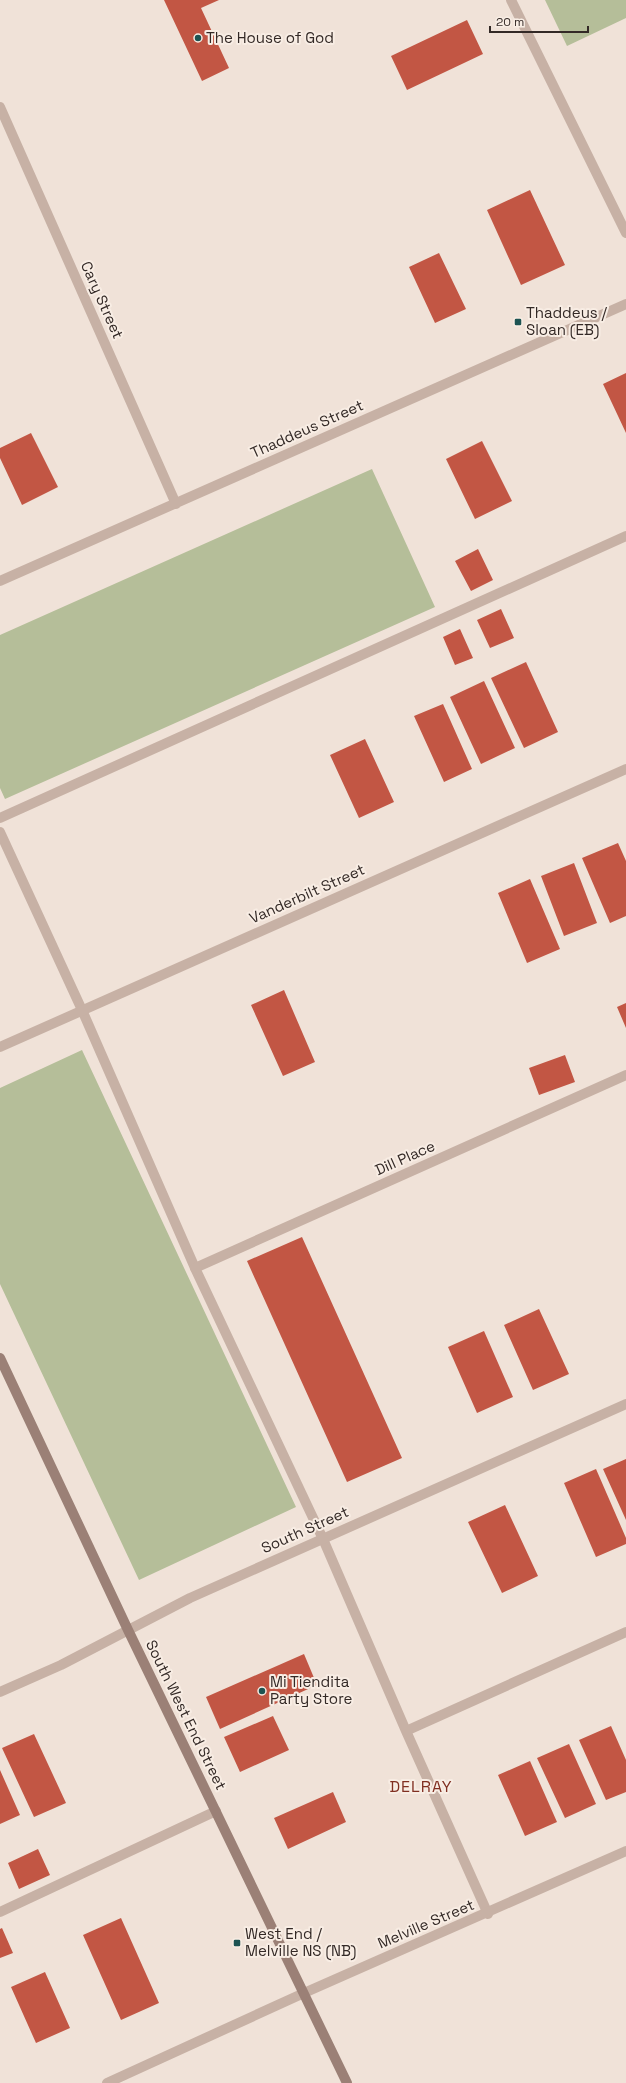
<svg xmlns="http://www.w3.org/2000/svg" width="626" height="2083" font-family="'Space Grotesk',sans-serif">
<rect width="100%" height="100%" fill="#f0e2d8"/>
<!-- green -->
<path fill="#b5be99" d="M545,0H626V18L567,46Z
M372,469L435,607L5,799L0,788V635Z
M82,1050L296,1507L139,1580L0,1284V1088Z"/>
<!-- building -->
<path fill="#c25644" d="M164,0H219L201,8L229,68L202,81Z
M467,20L483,54L407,90L391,56Z
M530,190L565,265L521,285L487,210Z
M439,253L466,309L435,323L409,267Z
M626,373V433L603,384Z
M31,433L58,487L22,505L0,458V448Z
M482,441L512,501L475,519L446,459Z
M478,549L493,580L471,591L455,561Z
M501,609L514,638L490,648L477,620Z
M460,629L473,658L455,665L443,637Z
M526,662L558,732L524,748L491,678Z
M484,681L515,748L481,764L450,697Z
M443,704L472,769L444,782L414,716Z
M365,739L394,802L359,818L330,755Z
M618,843L626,861V916L610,923L582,858Z
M574,863L597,923L564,936L541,876Z
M530,879L560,949L527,963L498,893Z
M284,990L315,1062L283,1076L251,1005Z
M626,1003V1028L617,1007Z
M565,1055L575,1082L539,1095L529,1068Z
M302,1237L402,1458L347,1482L247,1261Z
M539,1309L569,1374L533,1390L504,1325Z
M484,1331L513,1397L477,1413L448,1347Z
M626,1459V1520L603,1469Z
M596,1469L626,1538V1544L596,1557L564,1483Z
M505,1505L538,1576L502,1593L468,1522Z
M304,1654L317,1685L220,1729L206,1697Z
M273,1716L289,1750L240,1772L224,1737Z
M611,1726L626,1760V1792L606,1800L579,1740Z
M34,1734L66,1803L34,1817L2,1748Z
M569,1744L596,1804L565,1818L537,1758Z
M530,1761L557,1822L525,1836L498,1775Z
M0,1770L20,1815L0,1824Z
M333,1792L346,1822L288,1849L274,1818Z
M38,1849L50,1875L19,1889L8,1863Z
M121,1918L159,2003L121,2020L83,1935Z
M2,1928L13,1953L0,1958V1929Z
M45,1972L70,2028L36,2043L11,1987Z"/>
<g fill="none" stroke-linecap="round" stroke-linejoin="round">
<!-- lane -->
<path stroke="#c7b1a5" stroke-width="10" d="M0,818L626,536
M0,832L82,1010L195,1268L323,1539L406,1731L488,1914
M406,1731L626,1632
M0,1912L216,1811"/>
<!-- street -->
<path stroke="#c7b1a5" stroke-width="10" d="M511,0L626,233
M0,107L176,504
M0,581L626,304
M0,1047L626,769
M195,1268L626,1075
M0,1692L61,1665L190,1598L626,1404
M107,2083L304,1993L626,1851"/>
<!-- secondary -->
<path stroke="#9b8076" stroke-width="10" d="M0,1358L128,1630L347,2083"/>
</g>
<!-- markers -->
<g fill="#1d5352" stroke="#f8ede4" stroke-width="1.5">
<circle cx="198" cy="38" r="4"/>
<rect x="514" y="318" width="8" height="8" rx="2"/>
<circle cx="262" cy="1691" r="4"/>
<rect x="233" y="1939" width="8" height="8" rx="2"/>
</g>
<g text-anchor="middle" stroke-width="4" stroke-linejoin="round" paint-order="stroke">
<!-- poi labels -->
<g font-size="15" fill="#332926" stroke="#f8ede4" text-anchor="start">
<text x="206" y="43">The House of God</text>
<text x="526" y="318">Thaddeus /<tspan x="526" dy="17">Sloan (EB)</tspan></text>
<text x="270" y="1687">Mi Tiendita<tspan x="270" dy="17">Party Store</tspan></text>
<text x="245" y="1939">West End /<tspan x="245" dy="17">Melville NS (NB)</tspan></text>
</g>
<!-- street labels -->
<g font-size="15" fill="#332926" stroke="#f8ede4">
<text transform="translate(102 300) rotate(66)" y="5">Cary Street</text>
<text transform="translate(307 429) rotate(-24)" y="5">Thaddeus Street</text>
<text transform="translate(307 894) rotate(-24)" y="5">Vanderbilt Street</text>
<text transform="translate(405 1158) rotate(-24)" y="5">Dill Place</text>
<text transform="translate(305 1530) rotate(-24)" y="5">South Street</text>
<text transform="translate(186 1715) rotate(64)" y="5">South West End Street</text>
<text transform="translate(426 1924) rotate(-23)" y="5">Melville Street</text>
</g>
<!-- neighbourhood labels -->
<g font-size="16" letter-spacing="1" fill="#802f21" stroke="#f8ede4">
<text x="421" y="1792">DELRAY</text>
</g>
</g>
<!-- scale -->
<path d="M490 26v6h98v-6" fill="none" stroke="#332926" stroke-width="2"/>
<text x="496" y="26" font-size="12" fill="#332926" stroke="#f8ede4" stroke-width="3" paint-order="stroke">20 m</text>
</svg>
